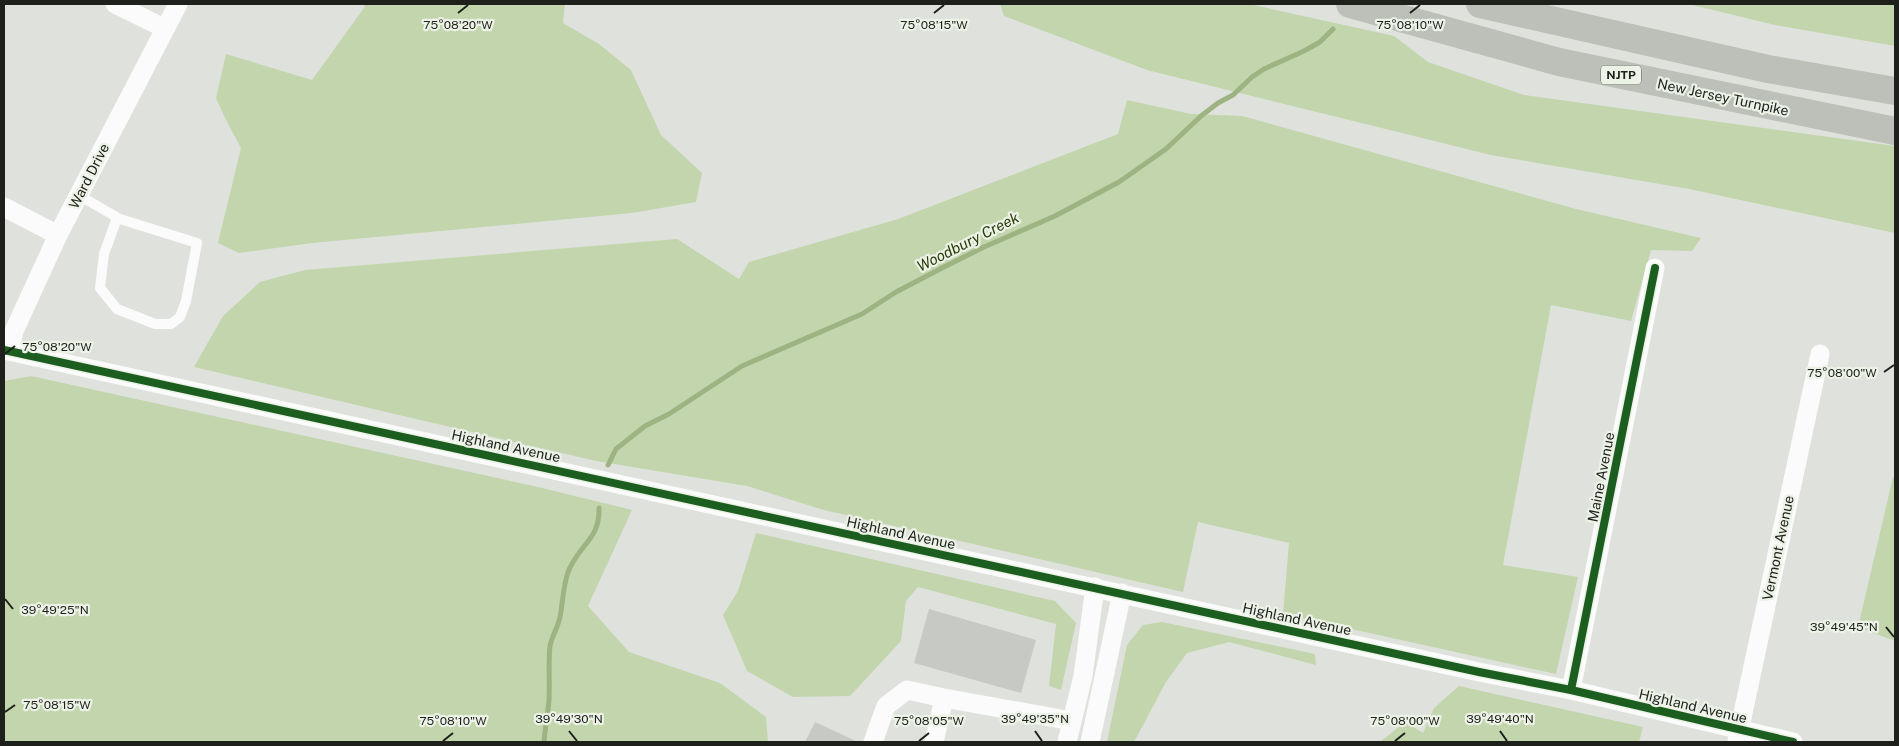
<svg xmlns="http://www.w3.org/2000/svg" width="1899" height="746" font-family="'Public Sans',sans-serif">
<rect width="100%" height="100%" fill="#dfe2dc"/>
<!-- green -->
<path fill="#c2d5ad" d="M365,4H565L563,23L599,44L631,70L661,135L702,173L696,202L632,213L312,243L239,253L218,243L241,148L225,118L216,98L226,54L312,80L364,8Z
M1000,4H1249L1394,36L1428,62L1524,95L1895,146V233L1689,189L1491,155L1147,70L1004,16Z
M1688,4H1895V46L1775,25Z
M1127,100L1191,114L1242,116L1576,209L1701,238L1692,251L1651,250L1631,321L1551,305L1503,565L1578,577L1556,674L1283,614L1289,543L1198,522L1183,592L824,510L747,486L596,461L194,367L223,316L260,282L305,270L677,239L739,279L749,262L898,219L1118,134Z
M31,376L538,487L632,510L588,606L629,652L720,683L766,717L768,742H4V381Z
M1893,477L1895,478V641L1858,627Z
M756,533L1055,601L1076,623L1061,690L1049,686L1056,624L918,587L906,601L901,641L850,696L793,697L747,671L723,615L738,591Z
M1162,622L1315,654L1316,665L1229,642L1187,653L1166,682L1134,742H1107L1127,645L1143,625Z
M1459,686L1643,727L1639,742H1380L1405,722L1423,733L1434,708Z"/>
<g fill="none" stroke-linecap="round" stroke-linejoin="round">
<!-- stream -->
<path stroke="#9db482" stroke-width="5" d="M608,465L616,449L645,426L669,414L742,366L862,314L896,292L942,268L984,247L1055,216L1119,182L1166,149L1201,116L1218,103L1233,95L1252,77L1264,69L1304,51L1320,42L1333,29
M544,742C545,728 548,714 549,700C550,682 548,664 550,646C552,636 558,627 560,617C563,601 563,587 568,572C579,544 600,540 599,508"/>
</g>
<!-- building -->
<path fill="#c7c9c5" d="M929,609L1036,640L1021,693L914,663Z
M815,722L858,742H805Z"/>
<g fill="none" stroke-linecap="round" stroke-linejoin="round">
<!-- service -->
<path stroke="#fafbfa" stroke-width="10" d="M80,196L120,219L197,243L186,301L180,317L171,324H155L117,309L100,288L104,254L117,218"/>
<!-- minor -->
<path stroke="#fafbfa" stroke-width="19" d="M115,4L164,28
M4,207L58,235
M4,350L1479,672L1571,690L1793,742
M9,351L14,331L58,235L178,4
M1571,690L1655,268
M1737,741L1820,354
M873,742L886,706L907,690L944,698L1072,721
M934,742L944,698
M1067,742L1083,676L1095,587
M1090,742L1122,593"/>
<!-- motorway -->
<path stroke="#bcc0b8" stroke-width="28" d="M1350,4L1559,62L1895,131
M1480,4L1768,69L1895,91"/>
<defs>
<path id="cycleway" d="M4,350L1479,672L1571,690L1793,742
M1571,690L1655,268"/>
</defs>
<!-- cycleway casing -->
<use href="#cycleway" stroke="#ecf2e6" stroke-width="11"/>
<!-- cycleway -->
<use href="#cycleway" stroke="#1b5e20" stroke-width="8"/>
</g>
<!-- ticks -->
<path fill="none" stroke="#1e201b" stroke-width="2" d="M458,13L468,5M934,13L944,5M1410,13L1420,5M5,354L15,346M1884,372L1894,365M5,599L13,609M1886,627L1894,637M5,712L15,705M569,731L577,741M1035,731L1042,741M1500,731L1507,741M443,741L453,733M919,741L929,733M1395,741L1405,733"/>
<g text-anchor="middle" stroke-width="4.5" stroke-linejoin="round" paint-order="stroke">
<!-- shield labels -->
<rect fill="#ecf2e6" stroke="#5c5f58" stroke-width="1" x="1601" y="65.5" width="40" height="19" rx="4"/>
<g font-size="12" font-weight="bold" fill="#1e201b">
<text x="1621" y="79">NJTP</text>
</g>
<!-- street labels -->
<g font-size="14" fill="#1e201b" stroke="#ecf2e6">
<text transform="translate(1723 97) rotate(12)" y="5">New Jersey Turnpike</text>
<text transform="translate(89 176) rotate(-63)" y="5">Ward Drive</text>
<text transform="translate(506 446) rotate(12)" y="5">Highland Avenue</text>
<text transform="translate(1601 477) rotate(-79)" y="5">Maine Avenue</text>
<text transform="translate(901 533) rotate(12)" y="5">Highland Avenue</text>
<text transform="translate(1778 548) rotate(-78)" y="5">Vermont Avenue</text>
<text transform="translate(1297 619) rotate(12)" y="5">Highland Avenue</text>
<text transform="translate(1693 706) rotate(13)" y="5">Highland Avenue</text>
</g>
<!-- water labels -->
<g font-size="15" font-style="italic" fill="#293e09" stroke="#ecf2e6">
<text transform="translate(968 242) rotate(-27)" y="5">Woodbury Creek</text>
</g>
</g>
<g font-size="12" text-anchor="middle" fill="#1e201b" stroke="#ecf2e6" stroke-width="4.5" stroke-linejoin="round" paint-order="stroke">
<text x="458" y="29">75°08'20"W</text>
<text x="934" y="29">75°08'15"W</text>
<text x="1410" y="29">75°08'10"W</text>
<text x="57" y="351">75°08'20"W</text>
<text x="1842" y="377">75°08'00"W</text>
<text x="55" y="614">39°49'25"N</text>
<text x="1844" y="631">39°49'45"N</text>
<text x="57" y="709">75°08'15"W</text>
<text x="569" y="723">39°49'30"N</text>
<text x="1035" y="723">39°49'35"N</text>
<text x="1500" y="723">39°49'40"N</text>
<text x="453" y="725">75°08'10"W</text>
<text x="929" y="725">75°08'05"W</text>
<text x="1405" y="725">75°08'00"W</text>
</g>
<!-- border -->
<rect width="1899" height="746" fill="none" stroke="#1e201b" stroke-width="10"/>
</svg>
